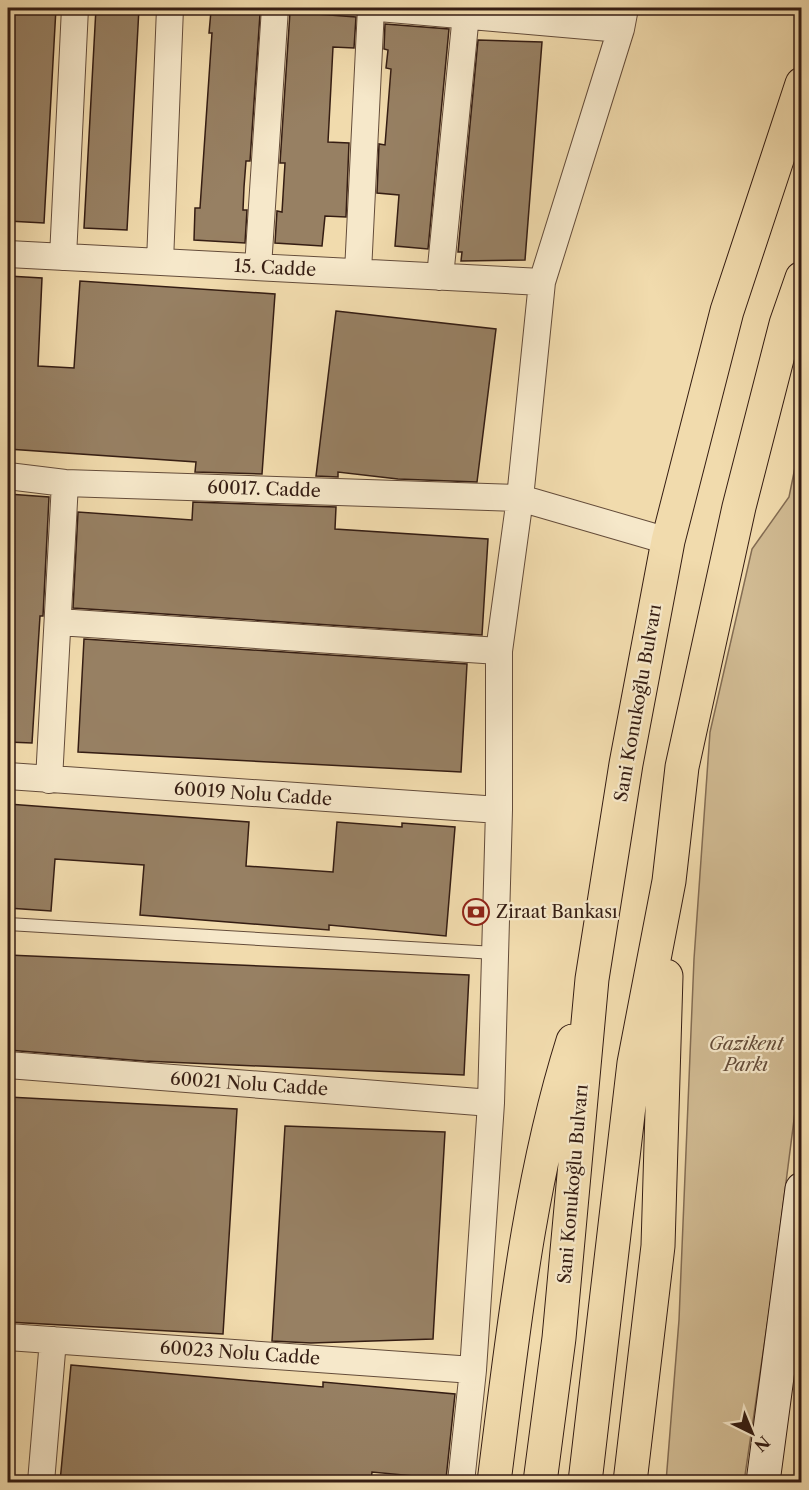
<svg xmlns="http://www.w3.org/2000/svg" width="809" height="1490" font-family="'Libre Caslon Text',serif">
<rect width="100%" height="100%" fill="#f1dbad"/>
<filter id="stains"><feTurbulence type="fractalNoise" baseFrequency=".00333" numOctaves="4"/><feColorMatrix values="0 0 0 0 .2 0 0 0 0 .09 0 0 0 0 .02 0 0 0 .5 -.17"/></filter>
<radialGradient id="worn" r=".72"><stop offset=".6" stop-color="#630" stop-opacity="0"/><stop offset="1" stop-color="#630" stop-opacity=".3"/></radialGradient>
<!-- green -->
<path fill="#d1bb93" stroke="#836c53" stroke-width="1.5" d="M801,438L802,1057L772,1292L744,1482H666L679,1320L694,959L710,732L752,549L789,497Z"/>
<!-- building -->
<path fill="#978063" stroke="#351d13" stroke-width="1.5" d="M9,8H56L44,223L8,221Z
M96,8H139L127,230L84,228Z
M211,11L260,14L250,161H246L244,187L243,210H247L245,243L194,240L195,208H200L212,33H209Z
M290,12L356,17L354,48L333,47L328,142L349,143L346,217L325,216L322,246L275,243L277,211L282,212L285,163H280Z
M385,24L449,29L428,249L395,246L399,195L377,193L379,144L385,145L391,69L386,68L388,50L384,49Z
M478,40L542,42L525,260L461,261L462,252H458Z
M8,276L42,278L38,366L74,368L80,281L275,294L262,474L195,472L196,462L8,449Z
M336,311L496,329L477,482L398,479L338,472V477L316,476Z
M8,494L49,497L43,616H40L32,743L8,742Z
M193,502L336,507L335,529L488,539L482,635L73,608L78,512L192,520Z
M84,639L467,664L461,772L78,752Z
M8,804L249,822L246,866L333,872L337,822L402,827V823L455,827L446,936L329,925V930L140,915L144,865L55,859L51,911L8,908Z
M8,955L469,975L464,1075L144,1061L8,1050Z
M8,1097L237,1109L223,1334L8,1322Z
M285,1126L445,1132L433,1339L311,1343L272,1341Z
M71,1365L323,1387V1382L455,1394L446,1479L372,1472L371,1482H60Z"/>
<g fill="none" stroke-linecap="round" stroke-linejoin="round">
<defs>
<path id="lane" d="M8,924L495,953"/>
<path id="street" d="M379,8L621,29
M8,254L542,282
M63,257L75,8
M160,262L170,8
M258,267L275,8
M358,272L371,8
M440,277L466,14
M8,476L65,483L520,498L668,541
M58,622L499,651
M8,776L499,810
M49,780L65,483
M8,1065L491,1103
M8,1337L473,1370
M41,1482L53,1340
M461,1482L473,1370L491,1103L499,810V651L520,498L542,282L621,29L625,8"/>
<path id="secondary" d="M763,1482L802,1189"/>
<path id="highway" d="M494,1482C513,1335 528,1184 573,1041
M540,1482L559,1338L592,979L626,764L668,541L727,311L802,84
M585,1482L634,1063L669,881L682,767L739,507L786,324L802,278
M630,1482L658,1246L666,976"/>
</defs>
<!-- lane casing -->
<use href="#lane" stroke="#644c3a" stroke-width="14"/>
<!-- street casing -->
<use href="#street" stroke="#644c3a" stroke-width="28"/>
<!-- secondary casing -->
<use href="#secondary" stroke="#351d13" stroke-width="35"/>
<!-- highway casing -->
<use href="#highway" stroke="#351d13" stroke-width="35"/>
<!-- lane -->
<use href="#lane" stroke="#f6e8ca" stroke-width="12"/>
<!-- street -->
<use href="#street" stroke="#f6e8ca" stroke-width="26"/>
<!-- secondary -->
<use href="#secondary" stroke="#f6e8ca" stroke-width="33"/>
<!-- highway -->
<use href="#highway" stroke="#f1dbad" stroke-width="33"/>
</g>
<!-- icons -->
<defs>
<symbol id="bank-ring" viewBox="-11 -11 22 22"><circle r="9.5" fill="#f6e8ca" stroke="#8f2418" stroke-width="1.5"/><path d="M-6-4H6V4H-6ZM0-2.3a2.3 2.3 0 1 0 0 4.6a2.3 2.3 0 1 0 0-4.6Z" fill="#8f2418"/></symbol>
</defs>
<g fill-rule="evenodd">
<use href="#bank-ring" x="461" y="897" width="30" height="30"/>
</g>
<g text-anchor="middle" stroke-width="4.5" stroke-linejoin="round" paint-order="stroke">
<!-- street labels -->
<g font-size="18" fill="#351d13" stroke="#f6e8ca">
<text transform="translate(275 268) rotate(3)" y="6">15. Cadde</text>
<text transform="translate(264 489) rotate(2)" y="6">60017. Cadde</text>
<text transform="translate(638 703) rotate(-80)" y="6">Sani Konukoğlu Bulvarı</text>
<text transform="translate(253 794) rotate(4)" y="6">60019 Nolu Cadde</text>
<text transform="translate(249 1084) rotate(4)" y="6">60021 Nolu Cadde</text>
<text transform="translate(573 1184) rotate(-85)" y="6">Sani Konukoğlu Bulvarı</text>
<text transform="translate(240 1353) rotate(4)" y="6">60023 Nolu Cadde</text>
</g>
<!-- poi labels -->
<g font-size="18" fill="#351d13" stroke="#f6e8ca" text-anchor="start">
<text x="496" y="918">Ziraat Bankası</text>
</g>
<!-- park labels -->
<g font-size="18" font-style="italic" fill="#644c39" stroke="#f6e8ca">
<text x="746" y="1050">Gazikent<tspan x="746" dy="21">Parkı</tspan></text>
</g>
</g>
<!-- margin -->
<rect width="809" height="1490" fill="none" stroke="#f1dbad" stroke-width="30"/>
<rect x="9" y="9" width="791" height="1472" fill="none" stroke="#351d13" stroke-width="3"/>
<rect x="15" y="15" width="779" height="1460" fill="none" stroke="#351d13" stroke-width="1.5"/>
<!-- north arrow -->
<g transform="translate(752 1433) rotate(137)" stroke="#f6e8ca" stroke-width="4.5" paint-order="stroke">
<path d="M0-4.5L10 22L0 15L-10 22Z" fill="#351d13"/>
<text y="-9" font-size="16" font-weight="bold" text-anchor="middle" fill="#351d13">N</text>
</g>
<rect width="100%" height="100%" filter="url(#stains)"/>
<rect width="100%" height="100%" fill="url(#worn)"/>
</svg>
